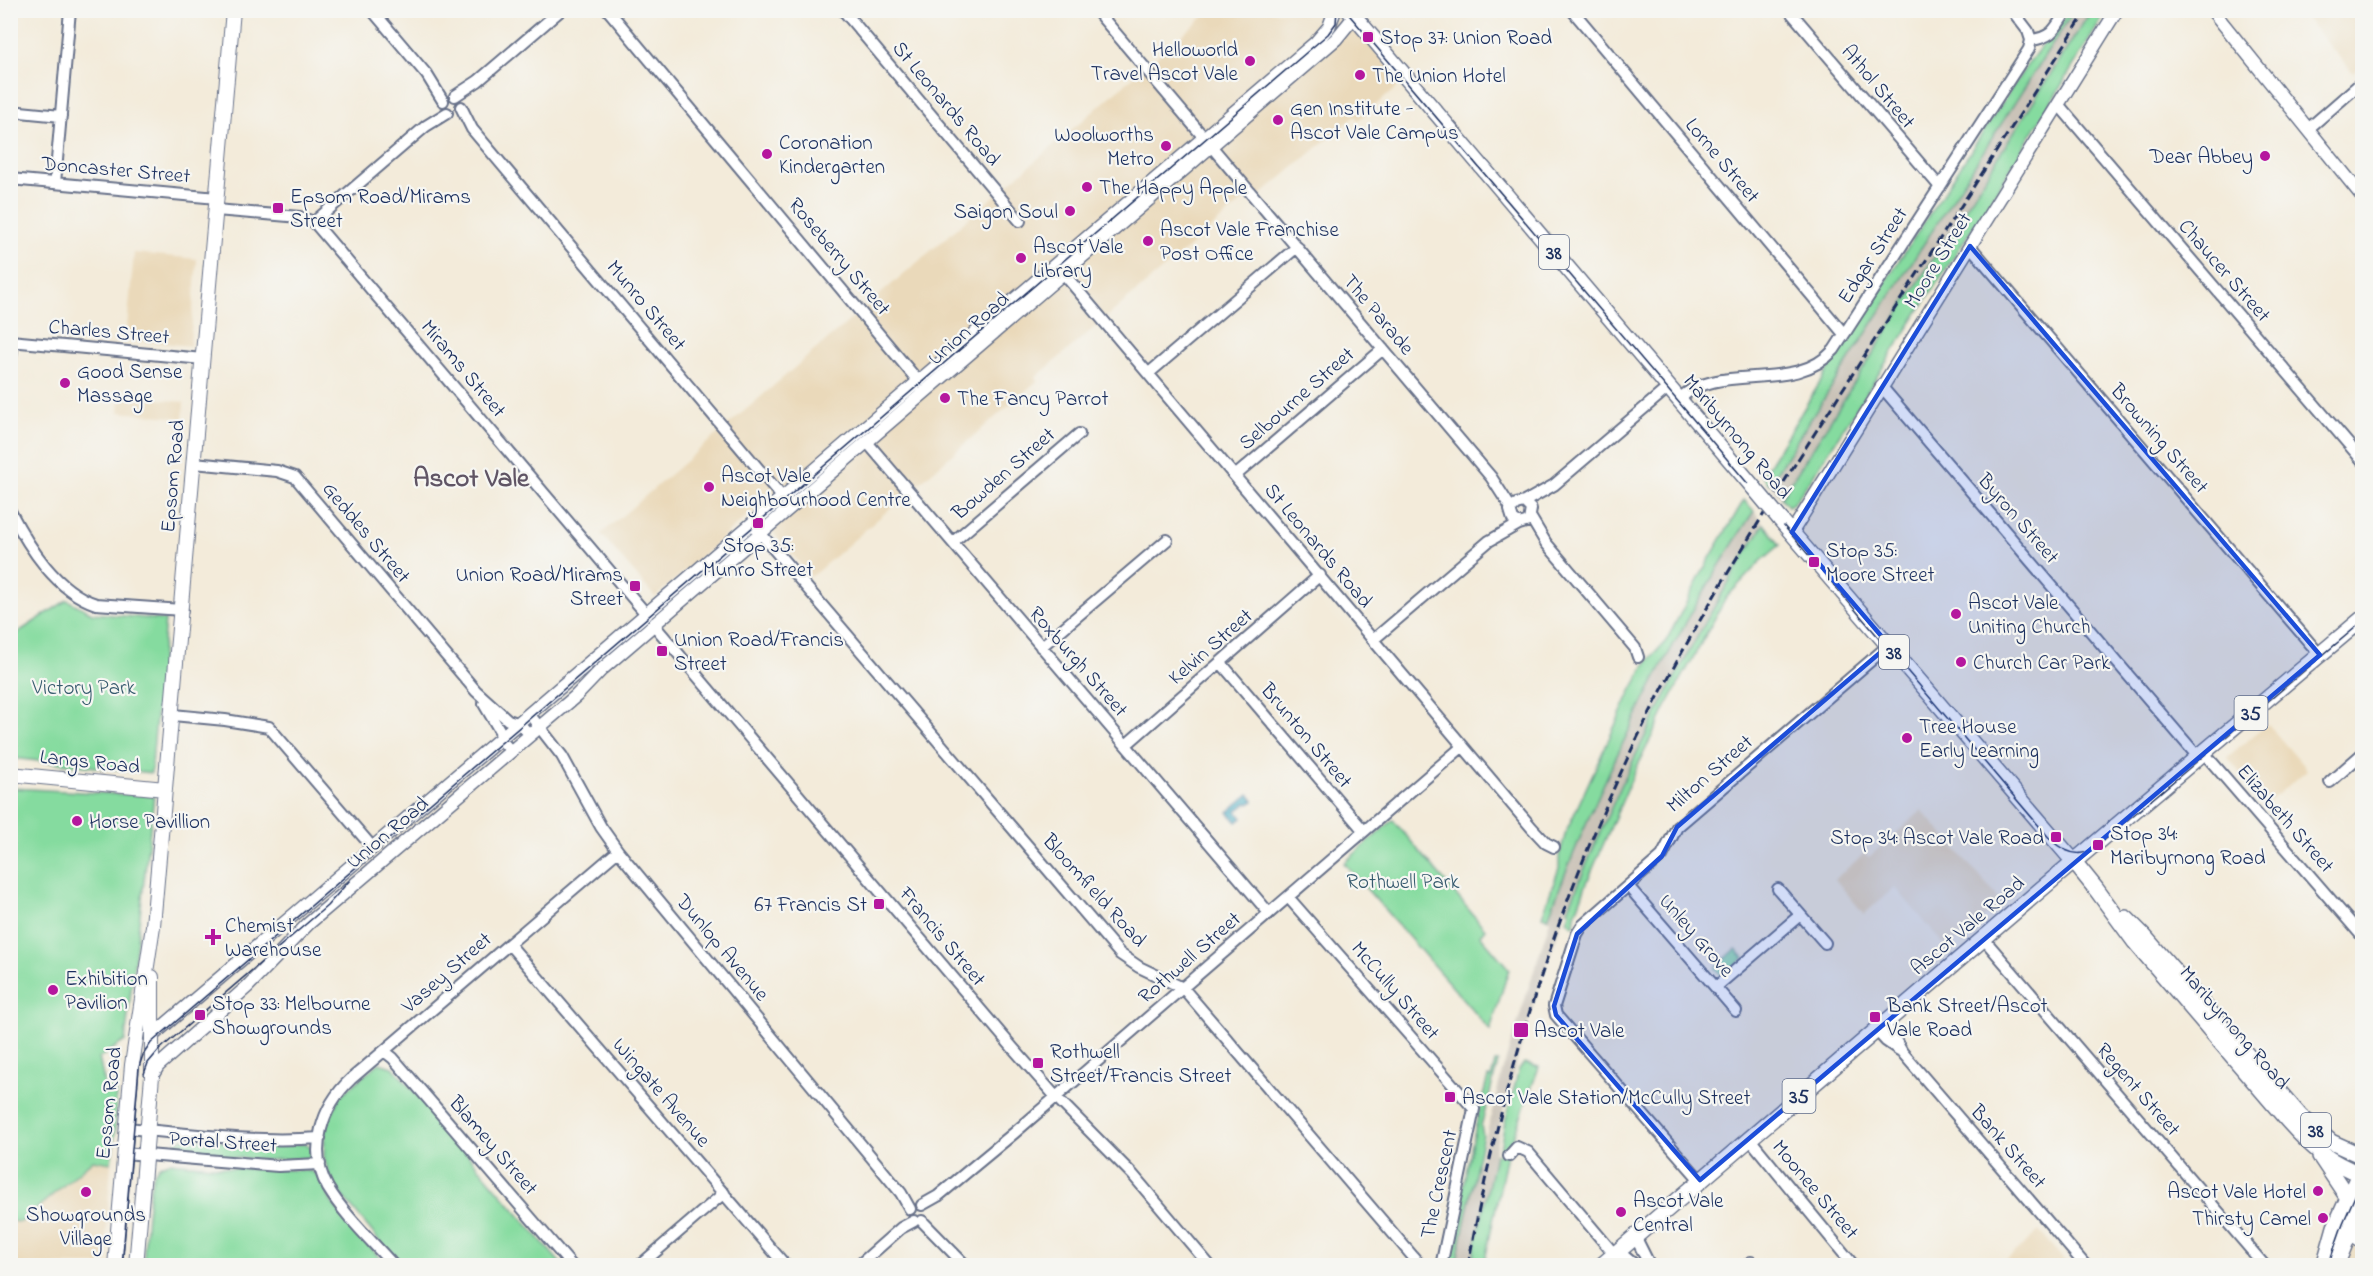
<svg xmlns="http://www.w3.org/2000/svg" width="2373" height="1276" font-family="'Indie Flower',sans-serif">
<rect width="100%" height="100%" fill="#f6f6f2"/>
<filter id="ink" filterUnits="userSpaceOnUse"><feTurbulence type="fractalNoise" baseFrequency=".0167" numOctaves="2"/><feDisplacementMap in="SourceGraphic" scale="12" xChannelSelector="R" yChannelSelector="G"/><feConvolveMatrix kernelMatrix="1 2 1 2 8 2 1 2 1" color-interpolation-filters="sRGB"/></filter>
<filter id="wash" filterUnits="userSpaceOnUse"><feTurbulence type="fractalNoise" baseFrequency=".008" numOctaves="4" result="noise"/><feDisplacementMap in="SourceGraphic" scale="24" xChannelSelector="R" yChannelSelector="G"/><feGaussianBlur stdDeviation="1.35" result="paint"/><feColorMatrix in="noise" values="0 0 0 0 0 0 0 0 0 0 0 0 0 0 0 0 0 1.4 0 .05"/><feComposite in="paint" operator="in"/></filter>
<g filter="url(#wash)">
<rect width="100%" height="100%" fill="#f3ebda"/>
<!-- built -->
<path fill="#ead9ba" d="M1210,11H1340L1402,83L1358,120L1355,116L1256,199L1251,194L1035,378L1037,381L811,577L754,510L655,597L601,534Z
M2300,11H2362V65L2353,73Z
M134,253L197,259L190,346L126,339Z
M120,395L184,402L183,418L119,412Z
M2268,724L2307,770L2266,804L2227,757Z
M1922,810L2002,902L1947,948L1895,887L1864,914L1835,879L1865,853L1869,857Z
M94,1160L111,1163L104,1265H11L10,1221L21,1222Z
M2362,1217V1265H2342Z
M2039,1231L2068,1265H2001Z"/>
<!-- industrial -->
<path fill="#cac3b8" d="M2074,11H2091L1781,498L1769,484Z
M1754,511L1764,524L1705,621L1650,723L1609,810L1568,910H1566L1538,990L1505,1103L1471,1265L1456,1266L1477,1164H1479L1502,1072L1550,920L1548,918L1565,872L1589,814L1647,692L1711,578Z"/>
<!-- green -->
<path fill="#85db9f" stroke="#50857e" stroke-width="1.5" d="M2070,11H2074L1769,484L1762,476L1836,357L2021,74C2036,51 2054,32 2070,11Z
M2091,11H2107L2009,171L1811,479L1794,503L1788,506L1781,498Z
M1744,500L1754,511C1670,639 1602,775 1548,918L1542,916L1559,868V856L1566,832L1629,695L1647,662L1666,641L1707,563Z
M1764,524L1780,545L1759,563L1726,598L1666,707L1635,771L1588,880L1575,915L1574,926L1567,921L1570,911L1568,910C1621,774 1687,647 1764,524Z
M67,600L92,613L165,620L151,773L11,758V637Z
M11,788L154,796L125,1041L99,1058L106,1090L116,1083L115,1133L111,1163L93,1160L21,1222L10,1221Z
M1393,820L1485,929L1480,935L1509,969L1490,1030L1344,863Z
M1736,949L1744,958L1722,976L1715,968Z
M1495,1062H1498L1481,1126L1483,1135L1456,1265L1446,1266L1478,1116L1488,1077L1491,1078Z
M379,1063L393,1067L562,1265H399L331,1182L324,1157L325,1128L340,1096Z
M1524,1063L1539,1067L1507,1154L1484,1265L1471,1266L1495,1155H1499L1504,1126L1519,1069Z
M184,1138L274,1145L306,1144L312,1149L309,1158L265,1160L183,1153L178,1152L175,1145L176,1142Z
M170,1162L232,1168L303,1170L313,1172L319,1177L332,1203L386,1265L143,1266C145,1246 147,1186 155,1171C159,1165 163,1163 170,1162Z"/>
<!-- water -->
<path fill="#3fa8c0" stroke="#2d6c8f" stroke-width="1.5" d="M1249,794L1254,801L1249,804L1247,803L1237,811L1242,818L1237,822L1228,812Z"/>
</g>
<g filter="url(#ink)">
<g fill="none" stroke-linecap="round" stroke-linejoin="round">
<defs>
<path id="minor" d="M372,10L427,75L443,101
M608,10L919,382
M843,10L1020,221
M1096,10L1491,477L1511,508
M1572,10L1844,334
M1789,10L1940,187
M2012,10L2028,31L2031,40
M2031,40C2054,37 2055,28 2067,10
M455,96L478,81L561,10
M2058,104L2362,460
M461,107L472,129L788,504
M10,111L61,116
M2308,129L2362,82
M10,179L217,198
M55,183L70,10
M216,210L300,217L314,222L647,615
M314,222L426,126L447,113
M1970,246L2320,655
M1058,267L1532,828L1546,843L1554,847
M10,341L203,359
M10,363L13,342
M1149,373L1297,247
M1881,386L2199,758
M1679,399C1721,360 1793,395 1834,350L2020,63L2029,49L2031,40
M866,441L1269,913
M194,463L277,471L295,477L476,691L508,720L520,724L530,735
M1235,476L1383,349
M1524,502L1554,485L1669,387
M10,511C29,547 56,591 96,604L182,610
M1531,518L1546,543L1635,648L1638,657
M755,527L1120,954L1139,967L1183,988L1421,1266
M953,542L1079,434
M654,625L1012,1047L1056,1097L1133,1175L1210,1266
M1373,640L1489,541L1519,524L1529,521L1531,509L1524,502L1516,504L1510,510L1513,520L1519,524
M1041,647L1167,540
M1221,663L1364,831
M484,704L500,731L501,740L511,751
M173,715L225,720L269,727L373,848
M530,715L562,756L601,827L618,851L901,1193L910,1209
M1126,745L1320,575
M2204,753L2362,936
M2330,782L2362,754
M1628,886L1736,1011
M1778,889L1825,943
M1288,897L1474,1109L1441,1266
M1983,938L2265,1266
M509,944L786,1266
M1716,987L1800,915
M1883,1024L1893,1036L1902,1052L2086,1266
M1876,1030L1886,1041L1899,1050
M384,1051L393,1058L572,1266
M126,1128C190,1134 255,1143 320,1138
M1749,1138L1854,1266
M124,1153L278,1166L320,1164
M1509,1156L1517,1147L1528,1152L1614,1254
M1700,1180L1556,1015L1554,1006L1577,934L1582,926L1662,856L1677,827L1889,645
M922,1205L938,1196L1013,1134L1463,746
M922,1221L966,1266
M2344,1230L2362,1243
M1635,1236L1650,1266
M1618,1251L1636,1266
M394,1266C372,1241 345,1216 328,1188C307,1151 322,1106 351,1079L618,851
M639,1266L724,1193
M858,1266L901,1228L914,1221
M1747,1266L1751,1262"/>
<path id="tertiary" d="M2212,10L2362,196
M1792,532L2117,10
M153,1035L1316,42L1329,27L1335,10
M152,1076L158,1066L247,987L308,924L576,696L601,670L1336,39L1354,17"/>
<path id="secondary" d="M10,774L165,789
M115,1266L132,1065L153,926L233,10
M136,1266L152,1076V977"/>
<path id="primary" d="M1349,10L1754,488
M1780,519L2075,863L2096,889L2135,942L2288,1121C2313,1149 2327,1161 2362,1175
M2126,918L2143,935L2300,1116L2331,1142L2362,1156
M2320,1156L2348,1198
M1601,1266L2039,891L2362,619
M2324,1266L2335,1227L2362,1167
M2336,1266L2362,1201"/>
</defs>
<!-- minor casing -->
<use href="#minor" stroke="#677189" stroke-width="14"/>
<!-- tertiary casing -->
<use href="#tertiary" stroke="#677189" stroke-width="15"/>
<!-- secondary casing -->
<use href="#secondary" stroke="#677189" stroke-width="16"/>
<!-- primary casing -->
<use href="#primary" stroke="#677189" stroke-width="18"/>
<!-- minor -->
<use href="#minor" stroke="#fff" stroke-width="10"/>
<!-- tertiary -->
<use href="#tertiary" stroke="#fff" stroke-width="12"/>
<!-- secondary -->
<use href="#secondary" stroke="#fff" stroke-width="14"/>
<!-- primary -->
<use href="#primary" stroke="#fff" stroke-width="15"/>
<!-- tram -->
<path stroke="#1b2f5e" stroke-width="1.5" d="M1345,10L2051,840C2063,851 2077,858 2092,850L2362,622
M144,1074L148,1063L159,1050L327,906L350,880
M122,1266L139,1067L143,1055L151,1043L1328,34L1336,23L1337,10
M2328,1266L2343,1223L2362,1180"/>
<!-- rail -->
<path stroke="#1b2f5e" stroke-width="3" stroke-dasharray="9 4.5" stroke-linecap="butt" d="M1468,1266C1500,1088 1553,916 1630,753C1690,627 1766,510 1841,392C1923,265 2005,138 2087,10"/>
<defs>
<path id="primary-bridge" d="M1754,488L1780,519"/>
</defs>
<!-- primary-bridge casing -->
<use href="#primary-bridge" stroke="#677189" stroke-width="18" stroke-linecap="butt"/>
<!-- primary-bridge -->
<use href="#primary-bridge" stroke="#fff" stroke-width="15"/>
</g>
</g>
<!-- marked area -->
<path fill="#1d4ed8" fill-opacity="0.2" stroke="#1d4ed8" stroke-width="4.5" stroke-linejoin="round" d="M1970,246L2320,655L1700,1180L1556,1015L1554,1006L1577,934L1662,856L1677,827L1889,645L1792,532Z"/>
<!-- markers -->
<g fill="#b5179e" stroke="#f6f6f2" stroke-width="2">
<rect x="1362" y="31" width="12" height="12" rx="3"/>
<circle cx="1250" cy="61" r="6"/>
<circle cx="1360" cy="75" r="6"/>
<circle cx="1278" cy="120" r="6"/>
<circle cx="1166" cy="146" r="6"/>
<circle cx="767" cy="154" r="6"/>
<circle cx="2265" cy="156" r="6"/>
<circle cx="1087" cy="187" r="6"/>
<rect x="272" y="202" width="12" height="12" rx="3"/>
<circle cx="1070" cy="211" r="6"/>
<circle cx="1148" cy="241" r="6"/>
<circle cx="1021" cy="258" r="6"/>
<circle cx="65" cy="383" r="6"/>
<circle cx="945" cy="398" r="6"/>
<circle cx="709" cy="487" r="6"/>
<rect x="752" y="517" width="12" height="12" rx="3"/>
<rect x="1808" y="556" width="12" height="12" rx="3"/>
<rect x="629" y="580" width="12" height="12" rx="3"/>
<circle cx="1956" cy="614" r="6"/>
<rect x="656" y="645" width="12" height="12" rx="3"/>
<circle cx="1961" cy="662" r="6"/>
<circle cx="1907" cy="738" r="6"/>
<circle cx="77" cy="821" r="6"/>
<rect x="2050" y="831" width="12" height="12" rx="3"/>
<rect x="2092" y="839" width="12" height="12" rx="3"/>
<rect x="873" y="898" width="12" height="12" rx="3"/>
<path d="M210 928h6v6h6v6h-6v6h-6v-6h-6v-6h6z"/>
<circle cx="53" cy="990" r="6"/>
<rect x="194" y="1009" width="12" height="12" rx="3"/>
<rect x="1869" y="1011" width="12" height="12" rx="3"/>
<rect x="1513" y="1022" width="16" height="16" rx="3"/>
<rect x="1032" y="1057" width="12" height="12" rx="3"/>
<rect x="1444" y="1091" width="12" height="12" rx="3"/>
<circle cx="2318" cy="1191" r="6"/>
<circle cx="86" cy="1192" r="6"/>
<circle cx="1621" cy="1212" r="6"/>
<circle cx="2323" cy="1218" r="6"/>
</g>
<g text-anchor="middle" stroke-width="4.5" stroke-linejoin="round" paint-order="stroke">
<!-- shield labels -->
<g fill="#f6f6f2" stroke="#5d6b8a" stroke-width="1.5">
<rect x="1539" y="235" width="30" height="34" rx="4.5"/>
<rect x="1879" y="635" width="30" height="34" rx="4.5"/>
<rect x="2234.5" y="696" width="33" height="34" rx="4.5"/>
<rect x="1782.5" y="1079" width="33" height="34" rx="4.5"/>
<rect x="2301" y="1113" width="30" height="34" rx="4.5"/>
</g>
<g font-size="20" font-weight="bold" fill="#1b2f5e">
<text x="1554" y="259">38</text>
<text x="1894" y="659">38</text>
<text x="2251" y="720">35</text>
<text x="1799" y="1103">35</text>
<text x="2316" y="1137">38</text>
</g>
<!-- poi labels -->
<g font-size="21" fill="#1b2f5e" stroke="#f6f6f2" text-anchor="start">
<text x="1380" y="44">Stop 37: Union Road</text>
<text x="1238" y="56" text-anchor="end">Helloworld<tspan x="1238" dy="24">Travel Ascot Vale</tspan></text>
<text x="1372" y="82">The Union Hotel</text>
<text x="1290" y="115">Gen Institute -<tspan x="1290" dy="24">Ascot Vale Campus</tspan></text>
<text x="1154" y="141" text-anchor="end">Woolworths<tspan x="1154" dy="24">Metro</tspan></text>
<text x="779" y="149">Coronation<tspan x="779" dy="24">Kindergarten</tspan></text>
<text x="2253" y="163" text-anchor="end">Dear Abbey</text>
<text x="1099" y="194">The Happy Apple</text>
<text x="290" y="203">Epsom Road/Mirams<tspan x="290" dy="24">Street</tspan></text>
<text x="1058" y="218" text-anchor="end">Saigon Soul</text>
<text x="1160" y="236">Ascot Vale Franchise<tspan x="1160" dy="24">Post Office</tspan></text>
<text x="1033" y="253">Ascot Vale<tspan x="1033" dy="24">Library</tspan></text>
<text x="77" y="378">Good Sense<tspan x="77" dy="24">Massage</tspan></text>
<text x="957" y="405">The Fancy Parrot</text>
<text x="721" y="482">Ascot Vale<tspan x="721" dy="24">Neighbourhood Centre</tspan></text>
<text x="758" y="552" text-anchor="middle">Stop 35:<tspan x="758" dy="24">Munro Street</tspan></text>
<text x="1826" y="557">Stop 35:<tspan x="1826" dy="24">Moore Street</tspan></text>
<text x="623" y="581" text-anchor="end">Union Road/Mirams<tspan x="623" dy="24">Street</tspan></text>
<text x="1968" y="609">Ascot Vale<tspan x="1968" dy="24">Uniting Church</tspan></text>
<text x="674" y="646">Union Road/Francis<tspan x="674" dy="24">Street</tspan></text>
<text x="1973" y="669">Church Car Park</text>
<text x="1919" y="733">Tree House<tspan x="1919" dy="24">Early Learning</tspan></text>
<text x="89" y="828">Horse Pavillion</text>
<text x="2110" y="840">Stop 34:<tspan x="2110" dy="24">Maribyrnong Road</tspan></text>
<text x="2044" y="844" text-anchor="end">Stop 34: Ascot Vale Road</text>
<text x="867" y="911" text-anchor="end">67 Francis St</text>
<text x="225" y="932">Chemist<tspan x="225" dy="24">Warehouse</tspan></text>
<text x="65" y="985">Exhibition<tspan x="65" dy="24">Pavilion</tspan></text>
<text x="212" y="1010">Stop 33: Melbourne<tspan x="212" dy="24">Showgrounds</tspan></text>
<text x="1887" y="1012">Bank Street/Ascot<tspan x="1887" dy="24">Vale Road</tspan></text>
<text x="1534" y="1037">Ascot Vale</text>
<text x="1050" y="1058">Rothwell<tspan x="1050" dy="24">Street/Francis Street</tspan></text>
<text x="1462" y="1104">Ascot Vale Station/McCully Street</text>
<text x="2306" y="1198" text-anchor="end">Ascot Vale Hotel</text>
<text x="1633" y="1207">Ascot Vale<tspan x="1633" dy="24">Central</tspan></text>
<text x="86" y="1221" text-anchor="middle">Showgrounds<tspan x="86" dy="24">Village</tspan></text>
<text x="2311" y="1225" text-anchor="end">Thirsty Camel</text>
</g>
<!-- street labels -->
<g font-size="21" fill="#1b2f5e" stroke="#f6f6f2">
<text transform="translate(1879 86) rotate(50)" y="7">Athol Street</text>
<text transform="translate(947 103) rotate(50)" y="7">St Leonards Road</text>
<text transform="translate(1723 160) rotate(50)" y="7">Lorne Street</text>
<text transform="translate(116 169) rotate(5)" y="7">Doncaster Street</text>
<text transform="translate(1872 255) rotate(-57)" y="7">Edgar Street</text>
<text transform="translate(840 256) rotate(50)" y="7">Roseberry Street</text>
<text transform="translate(1937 260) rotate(-58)" y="7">Moore Street</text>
<text transform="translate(2225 270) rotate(49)" y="7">Chaucer Street</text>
<text transform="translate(647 305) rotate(50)" y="7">Munro Street</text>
<text transform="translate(1379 314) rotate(50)" y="7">The Parade</text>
<text transform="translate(968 328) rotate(-41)" y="7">Union Road</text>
<text transform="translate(109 331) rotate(5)" y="7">Charles Street</text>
<text transform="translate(464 368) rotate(50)" y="7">Mirams Street</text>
<text transform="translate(1296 398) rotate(-41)" y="7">Selbourne Street</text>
<text transform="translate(1738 436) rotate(50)" y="7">Maribyrnong Road</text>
<text transform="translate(2160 438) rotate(49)" y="7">Browning Street</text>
<text transform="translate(1003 473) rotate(-41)" y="7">Bowden Street</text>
<text transform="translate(172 476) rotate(-85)" y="7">Epsom Road</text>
<text transform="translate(2019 518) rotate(49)" y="7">Byron Street</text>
<text transform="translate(367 532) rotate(50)" y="7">Geddes Street</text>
<text transform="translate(1319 545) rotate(50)" y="7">St Leonards Road</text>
<text transform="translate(1210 646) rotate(-41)" y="7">Kelvin Street</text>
<text transform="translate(1079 661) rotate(49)" y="7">Roxburgh Street</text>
<text transform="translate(1307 735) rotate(50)" y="7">Brunton Street</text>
<text transform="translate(90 761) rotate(6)" y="7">Langs Road</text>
<text transform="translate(1709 773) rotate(-41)" y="7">Milton Street</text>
<text transform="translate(2286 818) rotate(49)" y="7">Elizabeth Street</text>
<text transform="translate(387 832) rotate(-40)" y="7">Union Road</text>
<text transform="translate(1095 890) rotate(48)" y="7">Bloomfield Road</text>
<text transform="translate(1967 925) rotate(-40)" y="7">Ascot Vale Road</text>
<text transform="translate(1697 935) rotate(49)" y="7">Unley Grove</text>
<text transform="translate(943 936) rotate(50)" y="7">Francis Street</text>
<text transform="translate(723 947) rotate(50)" y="7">Dunlop Avenue</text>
<text transform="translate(1189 957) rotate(-41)" y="7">Rothwell Street</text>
<text transform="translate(446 972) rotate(-41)" y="7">Vasey Street</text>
<text transform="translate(1396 990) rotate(49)" y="7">McCully Street</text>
<text transform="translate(2235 1027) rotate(49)" y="7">Maribyrnong Road</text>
<text transform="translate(2139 1089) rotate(49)" y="7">Regent Street</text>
<text transform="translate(662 1092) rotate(49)" y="7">Wingate Avenue</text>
<text transform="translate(108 1103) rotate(-84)" y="7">Epsom Road</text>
<text transform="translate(223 1141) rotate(4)" y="7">Portal Street</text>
<text transform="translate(494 1145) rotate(49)" y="7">Blamey Street</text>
<text transform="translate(2009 1146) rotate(49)" y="7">Bank Street</text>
<text transform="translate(1438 1184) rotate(-78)" y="7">The Crescent</text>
<text transform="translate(1816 1189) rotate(50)" y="7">Moonee Street</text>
</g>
<!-- park labels -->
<g font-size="21" fill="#365a6e" stroke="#f6f6f2">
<text x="84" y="694">Victory Park</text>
<text x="1403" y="888">Rothwell Park</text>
</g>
<!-- district labels -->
<g font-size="27" font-weight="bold" fill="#605565" stroke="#f6f6f2">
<text x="471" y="486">Ascot Vale</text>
</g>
</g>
<!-- margin -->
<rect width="2373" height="1276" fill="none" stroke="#f6f6f2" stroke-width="36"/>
</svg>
